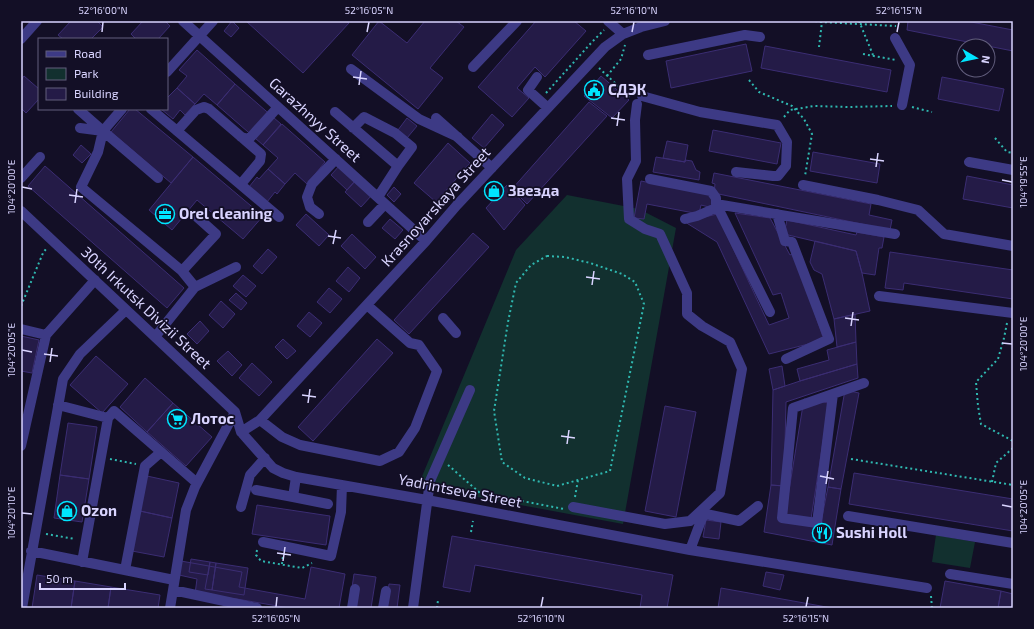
<svg xmlns="http://www.w3.org/2000/svg" width="1034" height="629" font-family="'Exo 2',sans-serif">
<rect width="100%" height="100%" fill="#130f26"/>
<!-- green -->
<path fill="#12302f" d="M567,195L639,209L676,228L623,524L418,486L516,250Z
M936,535L975,542L970,568L932,562Z"/>
<!-- building -->
<path fill="#241b47" stroke="#3b2d73" d="M71,21H97L103,27L91,39H63L58,35Z
M143,21H165L170,26L158,39H136L131,34Z
M232,21L239,28L231,37L224,31Z
M246,21H346L349,23L303,73Z
M379,21L407,43L425,21H456L464,27L430,68L443,78L418,109L352,55Z
M536,21H574L586,31L545,77L535,67L517,88L529,98L512,117L478,87Z
M908,21H966L1013,30V51L907,30Z
M746,44L752,71L671,88L666,61Z
M765,46L891,70L887,92L761,68Z
M197,50L235,84L217,105L204,94L195,104L177,88L187,76L179,70Z
M24,76L39,89V99L26,113L21,108V80Z
M601,76L629,100L612,118L584,96Z
M942,77L1004,89L999,111L938,99Z
M235,84L281,124L263,145L217,105Z
M177,88L195,104L185,115L180,110L173,119L161,109H167V96L168,97Z
M589,102L607,116L527,204L512,189Z
M130,109H135L193,157L171,183L111,132Z
M492,114L504,125L484,148L472,138Z
M407,118L417,126L407,138L398,130Z
M282,124L325,162L307,184L295,173L285,184L268,169L278,158L263,145Z
M713,130L781,143L777,164L709,151Z
M667,141L688,145L685,162L663,158Z
M448,143L470,163L436,202L414,183Z
M81,145L91,154L82,163L73,155Z
M813,152L880,164L877,183L810,171Z
M193,157L263,216L243,239L197,200L172,230L149,210Z
M656,157L685,162V160L692,161L696,170L700,172L699,180L653,172Z
M340,165L356,180L347,190L331,175Z
M45,166L184,288L167,308L28,186Z
M268,169L285,184L277,194L275,192L267,202L249,187L257,177L259,179Z
M714,173L871,204L869,215L892,220L890,230L714,193L715,184L712,183Z
M967,176L1013,185V208L963,199Z
M356,180L372,195L361,207L345,192Z
M641,181L711,195L713,208L701,205L699,214L647,204L644,219L634,218Z
M507,185L525,205L504,230L486,208Z
M394,187L401,194L394,202L387,195Z
M735,213L770,218L790,255L794,253L824,340L769,354L717,242L685,222L717,214L769,325L789,318L781,293L773,295Z
M306,214L329,235L319,246L296,225Z
M390,219L403,230L395,239L382,228Z
M787,220L856,235L857,232L884,237L882,248H879L875,275L862,273L856,251L784,234Z
M473,233L489,247L409,334L394,320Z
M352,234L376,257L365,269L341,246Z
M815,241L856,251L862,273L870,311L834,319L822,274L814,270L810,262Z
M268,249L277,257L262,274L253,266Z
M890,252L1013,270V299L904,283L903,290L885,288Z
M348,267L360,278L349,292L336,281Z
M243,275L256,286L246,297L233,286Z
M329,288L342,299L330,313L317,302Z
M236,293L247,303L241,310L229,300Z
M221,301L235,314L223,328L209,315Z
M309,312L322,323L310,337L297,326Z
M855,314L856,342L837,347L834,319Z
M200,321L209,331L197,344L187,334Z
M21,336L39,340L32,373L21,371Z
M283,339L296,351L287,359L275,347Z
M377,339L393,353L313,441L298,427Z
M856,342L857,364L800,381L797,369L829,360L827,350Z
M228,351L242,365L232,376L217,361Z
M96,356L128,384L102,413L70,385Z
M252,363L272,382L259,396L239,378Z
M857,364L858,378L786,402L784,486L771,485L773,390L800,381Z
M782,366L785,386L773,390L769,369Z
M145,378L173,403L147,432L120,407Z
M845,390L859,393L841,489L828,487Z
M804,399L829,403L811,519L785,515Z
M173,403L212,437L186,466L147,432Z
M665,406L696,412L676,517L645,511Z
M68,423L97,427L89,479L60,475Z
M854,473L1013,499V531L849,504Z
M60,475L89,479L82,522L54,518Z
M147,476L179,483L172,518L140,511Z
M771,485L784,486L779,520L820,527L828,487L841,489L832,545L764,532Z
M257,505L330,516L326,545L252,534Z
M140,511L172,518L164,557L132,551Z
M706,520L721,522L719,539L703,537Z
M452,536L673,575L667,608H640L642,595L475,565L470,592L443,587Z
M191,559L210,562L208,575L189,572Z
M181,561L242,572L239,587L305,599L311,567L345,574L339,608H289L237,599L195,594L197,579L179,575Z
M210,562L216,563L212,590L205,589Z
M216,563L248,568L244,595L212,590Z
M766,572L784,575L780,590L763,586Z
M354,574L376,577L371,608H349Z
M37,575L75,581L71,608H32Z
M75,581L111,587L108,608H71Z
M945,581L1001,591L998,608H940Z
M389,584L400,585L397,608H386Z
M111,587L160,595L158,608H108Z
M721,588L832,608H718Z
M1001,591L1013,594V608H998Z"/>
<g fill="none" stroke-linecap="round" stroke-linejoin="round">
<!-- path -->
<path stroke="#2fb8b0" stroke-width="2" stroke-dasharray="2 3" stroke-linecap="butt" d="M815,21L821,22L896,26
M859,21L873,55
M819,47L822,22
M863,54L896,60
M599,68L631,98
M607,76L621,59L625,45
M749,80L759,92L792,106L804,119L812,134L805,176
M546,93L592,42L604,30
M912,107L932,112
M784,117L790,110L814,106L849,107L892,106
M995,138L1007,152L1013,153
M547,256L565,257L590,263L622,274L635,282L644,304L610,471L557,486L525,478L502,462L494,411L508,322L516,283L531,265Z
M21,306L43,253L46,249
M1007,323L1004,338L998,359L976,382L978,406L981,424L1013,441
M110,459L136,464
M851,459L1013,485
M448,465L480,493L564,509
M992,482L996,463L1013,448
M575,497L578,480
M471,532L473,521
M46,534L75,539
M257,550L256,555L261,561L302,568L312,563
M282,564L283,556
M931,596L932,608
M437,608L438,600"/>
<!-- minor -->
<path stroke="#3d3a85" stroke-width="10" d="M183,21L426,241
M608,21L623,34
M895,38L910,65L902,105
M21,39L37,21
M648,55L745,35L760,37
M473,67L517,21
M351,69L419,119L458,137
M167,72L213,21
M537,77L528,90L548,108
M642,96L700,112L777,125L787,142L786,166L778,176H773L736,172
M78,109L103,131
M122,109L103,131L158,178
M151,109L279,217
M335,112L398,166L378,197
M436,118L492,168
M80,128L103,131
M353,128L364,117L395,133L412,147L398,166
M103,131L98,152L81,187L182,271L195,287
M177,131L196,110L204,107L209,109L261,154L260,161L241,184
M241,137L249,139L278,107
M969,162L1013,170
M21,178L40,157
M650,179L711,191L716,198V204
M803,185L878,200L918,210L944,234L1013,246
M21,211L235,412L241,432L273,468L283,473L296,477L427,500L690,550L927,588
M319,214L310,207L307,197L312,184L336,159
M777,214L785,241L792,242L829,339L786,359
M685,219L697,216L718,207
M368,222L385,204
M182,271L216,234L197,217
M879,296L1013,313
M770,312L716,204L895,234
M443,318L456,333
M21,329L46,335
M155,337L195,287L236,267
M833,394L817,523L782,518L793,408L864,383
M58,405L108,418L114,411L197,483
M235,412L195,487L186,510L173,590L257,608
M260,420L282,437L300,445L380,461L399,452L415,428L437,371L419,345L410,343L367,305
M241,432L260,420L426,241L457,205L605,47L623,34L641,27L665,21
M21,446L46,335L95,280
M296,477L293,497L328,504
M256,490L293,497
M241,507L250,475L265,458
M573,507L665,524L690,521L720,493L742,369L730,342L702,326L687,314V293L660,234L645,229L629,219L627,179L636,161L635,120L637,104
M848,516L1013,543
M263,542L331,556L341,512L342,485
M690,550L702,518L706,514L739,521L758,506
M31,551L174,580
M82,562L108,418
M125,570L145,466L161,452
M950,574L1013,584
M22,608L63,379L80,354L126,310
M170,608L173,590
M352,608L355,589
M383,608L386,591
M413,608L430,481L470,390"/>
</g>
<!-- ticks -->
<path fill="none" stroke="#d9d4ff" stroke-width="1.5" d="M102,32L103,22M367,32L369,22M632,32L634,22M897,32L899,22M353,77L367,79M359,85L361,71M611,118L625,120M617,126L619,112M870,159L884,161M876,167L878,153M1002,180L1012,182M22,187L32,189M69,195L83,197M75,203L77,189M328,236L341,238M333,244L336,230M586,277L600,279M592,285L594,271M845,318L859,320M851,326L853,312M1002,343L1012,344M22,350L32,352M44,354L58,356M50,362L52,348M302,395L316,397M308,403L310,389M561,436L575,438M567,444L569,430M820,476L834,479M826,484L828,471M1002,505L1012,507M22,513L32,514M277,553L291,555M283,561L285,547M276,607L277,597M541,607L543,597M806,607L808,597"/>
<!-- icons -->
<defs>
<symbol id="civic-ring" viewBox="-11 -11 22 22"><circle r="9.5" fill="#130f26" stroke="#00e5ff" stroke-width="1.5"/><path d="M-.6-6.5H3V-4.5H.6V-3L4-1V1h2V6H-6V1h2V-1L-.6-3ZM-1.2 2.5V6h2.4V2.5Z" fill="#00e5ff"/></symbol>
<symbol id="shop-ring" viewBox="-11 -11 22 22"><circle r="9.5" fill="#130f26" stroke="#00e5ff" stroke-width="1.5"/><path d="M-5-2.5h2.3a2.7 3.5 0 0 1 5.4 0H5L5.5 6h-11ZM-1.5-2.5h3a1.5 2.3 0 0 0-3 0Z" fill="#00e5ff"/></symbol>
<symbol id="office-ring" viewBox="-11 -11 22 22"><circle r="9.5" fill="#130f26" stroke="#00e5ff" stroke-width="1.5"/><path d="M-6-3h4V-5.5h4V-3h4V5H-6ZM-1-4.5V-3h2v-1.5ZM-6 0V1H6V0Z" fill="#00e5ff"/></symbol>
<symbol id="supermarket-ring" viewBox="-11 -11 22 22"><circle r="9.5" fill="#130f26" stroke="#00e5ff" stroke-width="1.5"/><path d="M-6-5.5h2.5l.6 2H6L4.5 2H-2.5L-4.4-4H-6ZM-1.5 3.2a1.3 1.3 0 1 0 .1 0ZM3 3.2a1.3 1.3 0 1 0 .1 0Z" fill="#00e5ff"/></symbol>
<symbol id="restaurant-ring" viewBox="-11 -11 22 22"><circle r="9.5" fill="#130f26" stroke="#00e5ff" stroke-width="1.5"/><path d="M-5-6h1v4h1v-4h1v4h1v-4h1v5L-1.5 .5V6h-2V.5L-5-1ZM5-6V6H3V1.5H1.5Q1.5-4 5-6Z" fill="#00e5ff"/></symbol>
</defs>
<g fill-rule="evenodd">
<use href="#civic-ring" x="583" y="79" width="22" height="22"/>
<use href="#shop-ring" x="483" y="180" width="22" height="22"/>
<use href="#office-ring" x="154" y="203" width="22" height="22"/>
<use href="#supermarket-ring" x="166" y="408" width="22" height="22"/>
<use href="#shop-ring" x="56" y="500" width="22" height="22"/>
<use href="#restaurant-ring" x="811" y="522" width="22" height="22"/>
</g>
<g text-anchor="middle" stroke-width="3.5" stroke-linejoin="round" paint-order="stroke">
<!-- poi labels -->
<g font-size="15" font-weight="bold" fill="#d9d4ff" stroke="#130f26" text-anchor="start">
<text x="608" y="95">СДЭК</text>
<text x="508" y="196">Звезда</text>
<text x="179" y="219">Orel cleaning</text>
<text x="191" y="424">Лотос</text>
<text x="81" y="516">Ozon</text>
<text x="836" y="538">Sushi Holl</text>
</g>
<!-- street labels -->
<g font-size="15" fill="#d9d4ff" stroke="#130f26">
<text transform="translate(315 120) rotate(42)" y="5">Garazhnyy Street</text>
<text transform="translate(436 207) rotate(-48)" y="5">Krasnoyarskaya Street</text>
<text transform="translate(146 308) rotate(43)" y="5">30th Irkutsk Divizii Street</text>
<text transform="translate(460 491) rotate(11)" y="5">Yadrintseva Street</text>
</g>
</g>
<!-- border -->
<rect width="1034" height="629" fill="none" stroke="#130f26" stroke-width="44"/>
<!-- legend -->
<rect x="38" y="38" width="130" height="72" fill="#130f26" stroke="#625e7d"/>
<rect x="46" y="51" width="20" height="6" fill="#3d3a85" stroke="#625e7d"/>
<text x="74" y="58" font-size="12" fill="#d9d4ff">Road</text>
<rect x="46" y="68" width="20" height="12" fill="#12302f" stroke="#625e7d"/>
<text x="74" y="78" font-size="12" fill="#d9d4ff">Park</text>
<rect x="46" y="88" width="20" height="12" fill="#241b47" stroke="#625e7d"/>
<text x="74" y="98" font-size="12" fill="#d9d4ff">Building</text>
<!-- north arrow -->
<g transform="translate(976 58) rotate(99)"><circle r="19" fill="#130f26" stroke="#625e7d"/>
<path d="M0-3L7 15L0 10L-7 15Z" fill="#00e5ff"/>
<text y="-6" font-size="11" font-weight="bold" text-anchor="middle" fill="#d9d4ff">N</text>
</g>
<!-- scale -->
<path d="M40 583v6h85v-6" fill="none" stroke="#d9d4ff" stroke-width="2"/>
<text x="46" y="583" font-size="12" fill="#d9d4ff" stroke="#130f26" stroke-width="3" paint-order="stroke">50 m</text>
<rect x="22" y="22" width="990" height="585" fill="none" stroke="#d9d4ff" stroke-width="1.5"/>
<g font-size="10" text-anchor="middle" fill="#d9d4ff">
<text x="103" y="14">52°16'00"N</text>
<text x="369" y="14">52°16'05"N</text>
<text x="634" y="14">52°16'10"N</text>
<text x="899" y="14">52°16'15"N</text>
<text transform="translate(1023 182) rotate(-90)" y="4">104°19'55"E</text>
<text transform="translate(11 187) rotate(-90)" y="4">104°20'00"E</text>
<text transform="translate(1023 344) rotate(-90)" y="4">104°20'00"E</text>
<text transform="translate(11 350) rotate(-90)" y="4">104°20'05"E</text>
<text transform="translate(1023 507) rotate(-90)" y="4">104°20'05"E</text>
<text transform="translate(11 513) rotate(-90)" y="4">104°20'10"E</text>
<text x="276" y="622">52°16'05"N</text>
<text x="541" y="622">52°16'10"N</text>
<text x="806" y="622">52°16'15"N</text>
</g>
</svg>
